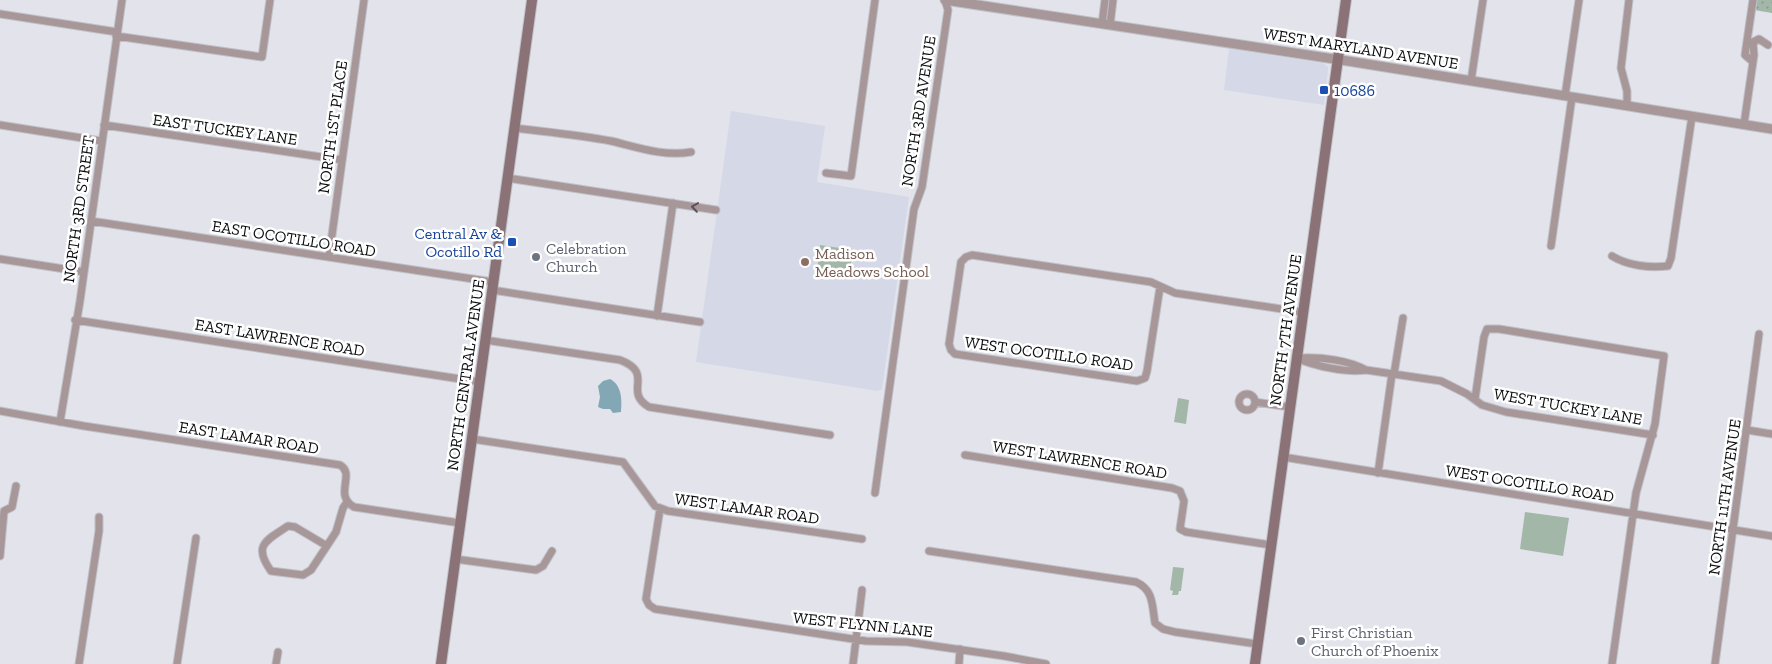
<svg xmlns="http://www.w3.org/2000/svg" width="1772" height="664" font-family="'Zilla Slab',serif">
<defs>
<pattern id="grass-dots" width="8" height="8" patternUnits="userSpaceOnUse" patternTransform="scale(1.25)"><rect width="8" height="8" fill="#a3b7a8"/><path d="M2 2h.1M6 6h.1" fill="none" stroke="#8b9c8f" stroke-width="1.8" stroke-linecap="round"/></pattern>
</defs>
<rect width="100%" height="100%" fill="#e2e3eb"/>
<!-- built -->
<path fill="#d5d8e7" d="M1229,49L1323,63L1328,67V70L1324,105L1224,90Z
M731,111L825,126L817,182L909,197L882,389L878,391L696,362Z"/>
<!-- grass -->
<path fill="url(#grass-dots)" d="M1756,0H1772V13L1754,10Z"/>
<!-- garden -->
<path fill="#a3b7a8" d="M820,245L853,250L849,276L817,271Z
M1178,398L1189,400L1186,424L1174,422Z
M1525,512L1569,518L1563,556L1520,549Z
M1173,567L1184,568L1181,591H1179L1178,595H1172L1173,591L1170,590Z"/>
<!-- water -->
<path fill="#84a7b5" d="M610,379C622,385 622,400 621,412L613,413L610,409H603L598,407L600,397L598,386L603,381Z"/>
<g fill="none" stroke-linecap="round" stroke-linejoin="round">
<defs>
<path id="minor" d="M0,14L117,32
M1102,24L1105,0
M1110,25L1113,0
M116,36L262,57L270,0
M1752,61L1745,55L1753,0
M1471,81L1483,0
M1565,96L1579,0
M1627,106V91L1621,68L1629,0
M1744,124L1754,55L1753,42L1759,39L1768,45
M0,125L101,141
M104,125L342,160
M514,128C546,132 579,135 611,141C636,147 665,157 691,152
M826,173L851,176L875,0
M507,178L716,210
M91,221L493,282
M1551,246L1572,97
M1612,256C1628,266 1650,268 1668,266L1671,258L1692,116
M329,257L364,0
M0,259L84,272
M1160,287L1147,371L1145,378L1137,381L955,354L951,350L949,344L961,262L966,257L972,255L1151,282L1175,293L1302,312
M492,290L700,322
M657,316L673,203
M75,320L480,382
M485,340L620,360C656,374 622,391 649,407L830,435
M1296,358C1315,366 1346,373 1366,370L1441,381L1467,394L1482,405L1506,412L1653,435
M1301,358C1321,357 1348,360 1366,370
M1394,374L1403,318
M1239 402a8 8 0 1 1 16 0a8 8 0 1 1-16 0Z
M1475,399L1484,337L1487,329H1499L1664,356L1655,424L1636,493L1612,664
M1255,402L1290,407
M0,411L84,426L340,465C356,474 333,495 354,507L460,523
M60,422L80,301L122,0
M1747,430L1772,434
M472,439L623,462L655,506L668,511L862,539
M965,455L1172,488L1180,491L1184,501L1180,529L1186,532L1271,545
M1283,457L1772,536
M1378,473L1392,374
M875,493L914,209L922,187L948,10L945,0
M660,509L646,599L649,605L655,609L866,641L907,642L1004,656L1046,664
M327,546L295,527L288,526C267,540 252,545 271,571L303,575L311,570L336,532L343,508L347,502
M929,551L1136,582C1154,590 1152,606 1155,623L1163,629L1175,632L1257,644
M0,556L4,511L12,507L16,486
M455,559L536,570L543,566L552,551
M79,664L99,531V517
M177,664L196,538
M276,664L278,652
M853,664L862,590
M959,664L960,649
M1715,664L1759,334"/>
<path id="tertiary" d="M945,0L1354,62L1772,129"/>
<path id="secondary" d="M441,664L532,0
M1255,664L1346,0"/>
</defs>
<!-- minor casing -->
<use href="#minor" stroke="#c0c1c8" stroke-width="9"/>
<!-- tertiary casing -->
<use href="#tertiary" stroke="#c0c1c8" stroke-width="11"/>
<!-- secondary casing -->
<use href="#secondary" stroke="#c0c1c8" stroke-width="12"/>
<!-- minor -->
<use href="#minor" stroke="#a89799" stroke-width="7"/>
<!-- tertiary -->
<use href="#tertiary" stroke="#a89799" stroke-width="9"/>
<!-- secondary -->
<use href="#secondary" stroke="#8a7276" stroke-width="10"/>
</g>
<!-- one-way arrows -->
<defs><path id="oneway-chevron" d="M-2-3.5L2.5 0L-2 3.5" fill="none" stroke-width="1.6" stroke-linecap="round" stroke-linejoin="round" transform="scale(1.25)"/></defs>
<use stroke="#5a5254" href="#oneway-chevron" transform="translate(695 207) rotate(-172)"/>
<!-- markers -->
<g fill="#1a4fb4" stroke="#fff" stroke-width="2">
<rect x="1319" y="85" width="10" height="10" rx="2.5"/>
<rect x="507" y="237" width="10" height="10" rx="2.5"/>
</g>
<g fill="#6b7280" stroke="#fff" stroke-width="2">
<circle cx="536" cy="257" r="5"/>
<circle cx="1301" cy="641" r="5"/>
</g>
<circle fill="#8d6e63" stroke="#fff" stroke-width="2" cx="805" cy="262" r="5"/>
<g text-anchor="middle" stroke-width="5" stroke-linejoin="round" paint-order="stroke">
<!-- street labels -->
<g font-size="16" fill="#0b0c0e" stroke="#fff">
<text transform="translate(1361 48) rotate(9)" y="6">WEST MARYLAND AVENUE</text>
<text transform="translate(918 111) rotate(-81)" y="6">NORTH 3RD AVENUE</text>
<text transform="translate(332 127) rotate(-82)" y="6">NORTH 1ST PLACE</text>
<text transform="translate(225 129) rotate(8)" y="6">EAST TUCKEY LANE</text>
<text transform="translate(78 209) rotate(-82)" y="6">NORTH 3RD STREET</text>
<text transform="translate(294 238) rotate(9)" y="6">EAST OCOTILLO ROAD</text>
<text transform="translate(1285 330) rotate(-82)" y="6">NORTH 7TH AVENUE</text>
<text transform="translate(280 337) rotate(9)" y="6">EAST LAWRENCE ROAD</text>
<text transform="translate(1049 353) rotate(8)" y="6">WEST OCOTILLO ROAD</text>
<text transform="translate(465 375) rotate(-82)" y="6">NORTH CENTRAL AVENUE</text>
<text transform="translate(1568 406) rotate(10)" y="6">WEST TUCKEY LANE</text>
<text transform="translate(249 437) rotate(9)" y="6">EAST LAMAR ROAD</text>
<text transform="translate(1080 459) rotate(9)" y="6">WEST LAWRENCE ROAD</text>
<text transform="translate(1530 483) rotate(9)" y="6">WEST OCOTILLO ROAD</text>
<text transform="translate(1724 497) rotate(-82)" y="6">NORTH 11TH AVENUE</text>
<text transform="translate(747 508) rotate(8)" y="6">WEST LAMAR ROAD</text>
<text transform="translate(863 624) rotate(6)" y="6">WEST FLYNN LANE</text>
</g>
<!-- transit labels -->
<g font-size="16" fill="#164399" stroke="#fff" text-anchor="start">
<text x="1334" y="96">10686</text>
<text x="502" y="239" text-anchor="end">Central Av &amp;<tspan x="502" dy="18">Ocotillo Rd</tspan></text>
</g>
<!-- worship labels -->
<g font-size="16" fill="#5b616d" stroke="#fff" text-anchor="start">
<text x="546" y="254">Celebration<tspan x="546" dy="18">Church</tspan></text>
<text x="1311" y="638">First Christian<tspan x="1311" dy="18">Church of Phoenix</tspan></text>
</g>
<!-- education labels -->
<g font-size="16" fill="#785e54" stroke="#fff" text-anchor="start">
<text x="815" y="259">Madison<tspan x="815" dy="18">Meadows School</tspan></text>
</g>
</g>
</svg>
